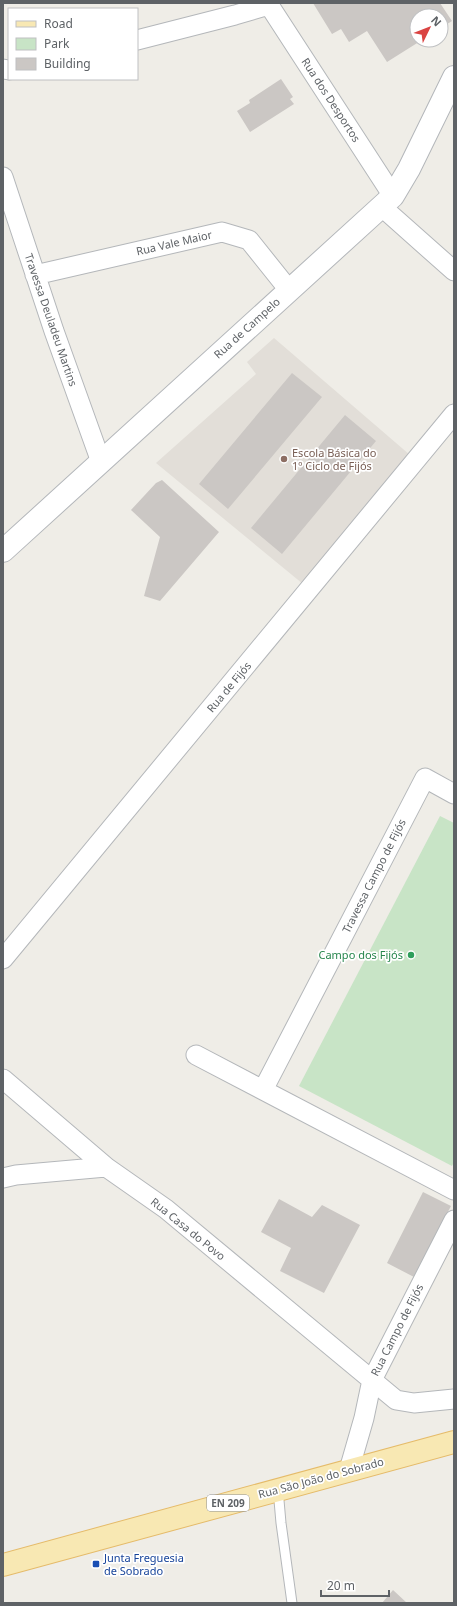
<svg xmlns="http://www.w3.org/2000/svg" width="457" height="1606" font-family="'Noto Sans',sans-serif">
<rect width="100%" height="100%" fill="#efede7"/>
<!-- education -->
<path fill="#e2ded8" d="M274,338L410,455L303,584L156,463L256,374L247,362Z"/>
<!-- green -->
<path fill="#c8e4c6" d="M440,816L454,823V1162L452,1166L299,1086Z"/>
<!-- building -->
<path fill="#cbc7c4" d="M313,3H440L452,21L441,28V16H417V40H422L387,62L367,31L349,42L341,29L332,34Z
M281,79L293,97L290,99L294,104L250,132L237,111L250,103L249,100Z
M292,373L322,397L228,509L199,484Z
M345,415L376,441L282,554L251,528Z
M162,480L219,532L160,601L144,596L160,537L131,510L156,483Z
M423,1192L451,1206L414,1277L387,1263Z
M279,1199L312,1217L322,1205L360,1225L324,1293L280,1271L291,1248L261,1232Z
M393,1590L407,1603H382Z"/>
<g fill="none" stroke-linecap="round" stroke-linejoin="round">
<defs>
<path id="lane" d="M278,1489L281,1523L292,1603"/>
<path id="street" d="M269,5L393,196
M137,40L235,15L269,5V3
M3,69L9,70
M3,177L54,331L101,462
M382,207L454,271
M35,275L222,232L249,240L289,290
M3,959L454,414
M196,1055L454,1190
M3,1079L106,1167L166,1209L396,1400L414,1403L454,1399
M263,1090L425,778L454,794
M3,1178L16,1175L106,1167
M349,1470L364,1418L372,1380L454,1220"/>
<path id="secondary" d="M3,551L393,196L409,169L454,77"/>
<path id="primary" d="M3,1565L454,1442"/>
</defs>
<!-- lane casing -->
<use href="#lane" stroke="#b4b7ba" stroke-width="11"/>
<!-- street casing -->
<use href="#street" stroke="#b4b7ba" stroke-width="21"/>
<!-- secondary casing -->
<use href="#secondary" stroke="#b3b6ba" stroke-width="24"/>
<!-- primary casing -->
<use href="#primary" stroke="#e5bb6a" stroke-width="24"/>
<!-- lane -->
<use href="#lane" stroke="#fff" stroke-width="9"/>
<!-- street -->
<use href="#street" stroke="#fff" stroke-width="19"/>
<!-- secondary -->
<use href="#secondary" stroke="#fff" stroke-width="22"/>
<!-- primary -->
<use href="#primary" stroke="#f8e8b3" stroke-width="22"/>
</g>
<!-- markers -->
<circle fill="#8d6e63" stroke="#fff" stroke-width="1.5" cx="284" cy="459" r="4"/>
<circle fill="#2e9e5b" stroke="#fff" stroke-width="1.5" cx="411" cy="955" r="4"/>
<rect fill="#1a4fb4" stroke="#fff" stroke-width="1.5" x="92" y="1560" width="8" height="8" rx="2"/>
<g text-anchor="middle" stroke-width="3.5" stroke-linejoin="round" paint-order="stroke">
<!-- shield labels -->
<rect fill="#fff" stroke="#8e9194" stroke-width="1" x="207" y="1495" width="42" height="16" rx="3"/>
<g font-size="10" font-weight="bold" fill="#5e6266">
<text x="228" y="1507">EN 209</text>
</g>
<!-- street labels -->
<g font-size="11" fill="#5e6266" stroke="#fff">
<text transform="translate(331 100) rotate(57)" y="4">Rua dos Desportos</text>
<text transform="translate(174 243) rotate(-13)" y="4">Rua Vale Maior</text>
<text transform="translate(51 320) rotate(71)" y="4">Travessa Deuladeu Martins</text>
<text transform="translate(247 328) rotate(-42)" y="4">Rua de Campelo</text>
<text transform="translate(229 687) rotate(-50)" y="4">Rua de Fijós</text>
<text transform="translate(374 876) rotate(-63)" y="4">Travessa Campo de Fijós</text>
<text transform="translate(188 1229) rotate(39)" y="4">Rua Casa do Povo</text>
<text transform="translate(397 1330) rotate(-63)" y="4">Rua Campo de Fijós</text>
<text transform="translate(321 1478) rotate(-15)" y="4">Rua São João do Sobrado</text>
</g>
<!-- education labels -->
<g font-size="11" fill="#785e54" stroke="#fff" text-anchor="start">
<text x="292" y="457">Escola Básica do<tspan x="292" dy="13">1º Ciclo de Fijós</tspan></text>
</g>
<!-- leisure labels -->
<g font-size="11" fill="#27864d" stroke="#fff" text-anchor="end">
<text x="403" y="959">Campo dos Fijós</text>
</g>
<!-- transit labels -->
<g font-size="11" fill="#164399" stroke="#fff" text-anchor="start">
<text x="104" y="1562">Junta Freguesia<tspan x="104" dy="13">de Sobrado</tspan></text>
</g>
</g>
<!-- border -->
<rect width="457" height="1606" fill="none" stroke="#5e6266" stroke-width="8"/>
<!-- legend -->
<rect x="8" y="8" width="130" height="72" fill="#ffffff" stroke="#bfc0c2"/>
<rect x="16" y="21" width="20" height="6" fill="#f8e8b3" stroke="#bfc0c2"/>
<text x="44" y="28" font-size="12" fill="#5e6266">Road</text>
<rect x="16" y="38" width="20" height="12" fill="#c8e4c6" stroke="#bfc0c2"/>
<text x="44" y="48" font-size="12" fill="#5e6266">Park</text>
<rect x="16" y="58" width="20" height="12" fill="#cbc7c4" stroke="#bfc0c2"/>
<text x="44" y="68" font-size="12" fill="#5e6266">Building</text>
<!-- north arrow -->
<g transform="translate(429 28) rotate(47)"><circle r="19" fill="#ffffff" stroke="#bfc0c2"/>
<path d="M0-3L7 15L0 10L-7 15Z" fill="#da4442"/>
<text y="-6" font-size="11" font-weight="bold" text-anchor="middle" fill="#5e6266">N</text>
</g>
<!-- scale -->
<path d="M321 1590v6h68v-6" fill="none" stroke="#5e6266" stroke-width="2"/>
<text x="327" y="1590" font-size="12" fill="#5e6266" stroke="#ffffff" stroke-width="3" paint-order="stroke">20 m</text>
</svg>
